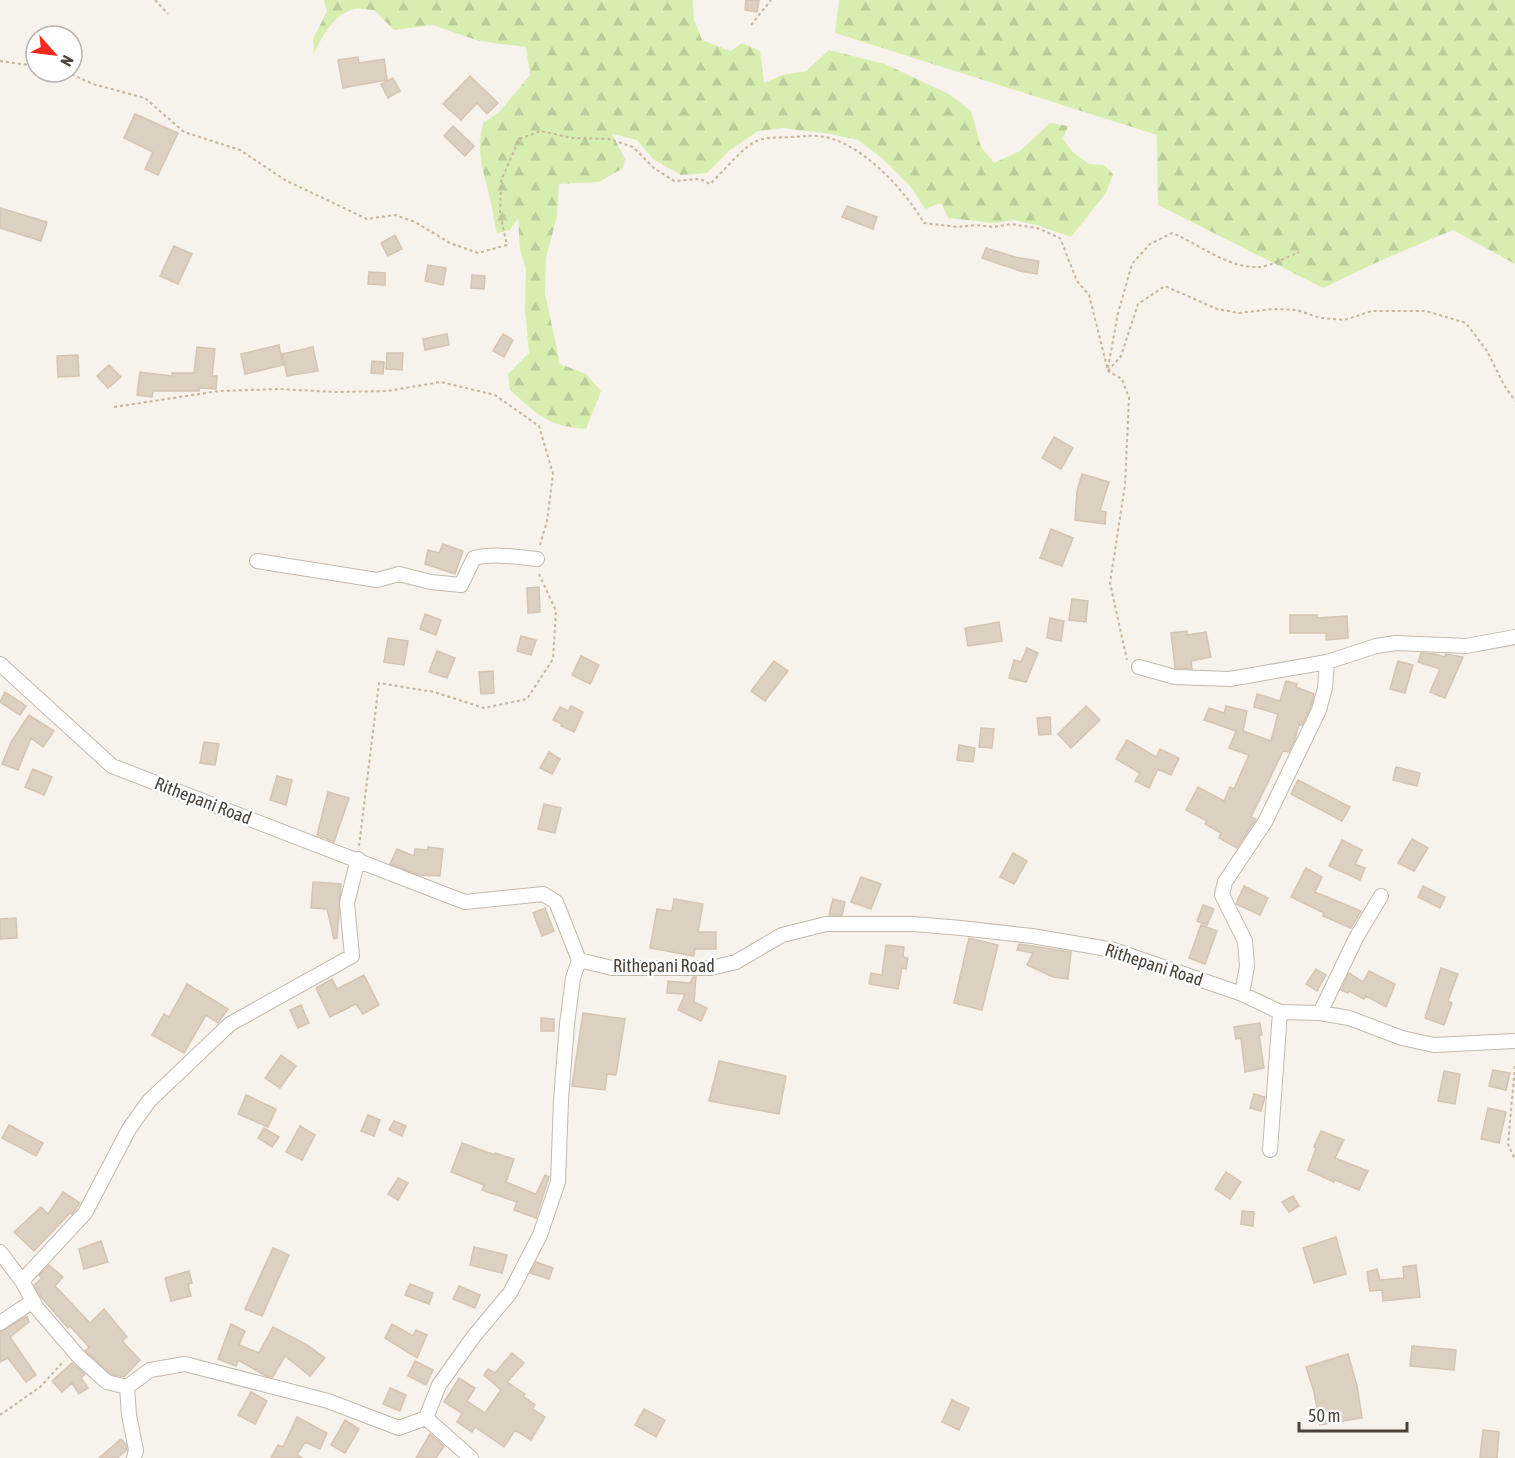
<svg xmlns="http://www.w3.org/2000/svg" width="1515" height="1458" font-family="'Asap Condensed',sans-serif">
<defs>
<pattern id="forest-firs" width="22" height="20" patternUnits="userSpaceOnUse" patternTransform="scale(1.5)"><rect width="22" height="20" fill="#d8eeb1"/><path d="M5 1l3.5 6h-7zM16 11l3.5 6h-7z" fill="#bbcd99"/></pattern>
</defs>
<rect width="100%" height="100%" fill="#f7f2eb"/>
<!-- forest -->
<path fill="url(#forest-firs)" d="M324,0H693L694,20L702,40L731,51L742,43L760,51L764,83L782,75L806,71L829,50L885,64L949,94L971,111L981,147L994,163L1020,151L1050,123L1068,126L1063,139L1073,152L1089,164L1104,165L1113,174L1106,193L1071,237L1040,226L1014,220L995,223L948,218L941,203L925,209L910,186L883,159L858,140L831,134L783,128L758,131L730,150L707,173L681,175L653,159L637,140L612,134L625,159L623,168L599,182L559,184L557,216L546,258L545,293L560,364L586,374L601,391L586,429C545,425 540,416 510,390L508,374L529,353L525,310L526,268L520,250L518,218L510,230L497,233C493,219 492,204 488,190C481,162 477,153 483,123L500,111L530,75L526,47L479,41L433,25L394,30L374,10C368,10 361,8 355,9C334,13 322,37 314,54L313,39L327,11Z
M839,0H1515V264L1453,230L1386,258L1323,288L1158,205L1157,135L835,33Z"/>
<!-- building -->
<path fill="#dcd0c2" stroke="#d5c4b2" stroke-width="1.5" d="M746,0H759L757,12L745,10Z
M358,57L359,63L384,59L387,80L343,88L338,60Z
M470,76L498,103L487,114L477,103L461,120L443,104Z
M393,78L400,91L388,98L381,84Z
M135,114L178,133L158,175L145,169L153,152L124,138Z
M453,126L474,146L465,156L444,136Z
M847,206L877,217L873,229L842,217Z
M0,208L47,222L41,241L0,228Z
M395,235L402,249L388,256L381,243Z
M174,246L192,254L178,284L160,276Z
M986,248L1015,257L1039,261L1037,274L1020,271L982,258Z
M428,265L446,268L443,285L425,281Z
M369,272L385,273V285L368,284Z
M472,275L485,276L484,289L471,288Z
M447,334L449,345L425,350L423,339Z
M503,334L513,340L504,357L493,351Z
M279,345L283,365L245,374L241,354Z
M197,347L215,349L212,376H217L216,389L199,388V391H153L152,397L137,395L140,372L172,376V373H194Z
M313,347L318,371L287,376L282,354Z
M387,353H403L402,370L386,369Z
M78,355L79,376L58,377L57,356Z
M372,361L384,362L383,374L371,373Z
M109,365L121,377L108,388L97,376Z
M1054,437L1073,448L1061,469L1042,458Z
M1082,474L1109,482L1100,511L1106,512L1105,524L1075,520L1077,491Z
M1051,529L1073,538L1062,566L1040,558Z
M443,544L463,551L455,574L425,564L428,550L439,553Z
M539,587L540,612L528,613L527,588Z
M1072,599L1088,601L1086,622L1069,620Z
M425,614L441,620L436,635L420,629Z
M1290,615H1317V618L1347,616L1348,638L1326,640V633H1290Z
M1050,618L1064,621L1061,641L1047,638Z
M999,622L1002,641L968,646L965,628Z
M1187,631V635L1206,632L1211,657L1191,661L1192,669L1175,668L1171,633Z
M521,636L536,640L531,655L517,651Z
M388,638L408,641L404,665L384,662Z
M1027,648L1038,653L1026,682L1009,678L1014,660L1021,662Z
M437,651L455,658L447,678L429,672Z
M1421,653L1435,654L1445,657L1446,654L1463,657L1445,698L1430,692L1440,669L1418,662Z
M581,656L599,665L590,684L572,675Z
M774,661L788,671L765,701L751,691Z
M1398,661L1413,665L1405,693L1390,689Z
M493,671L494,693L481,694L479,672Z
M1286,681L1297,684L1296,687L1314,694L1311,707L1302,725L1299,724L1295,739L1289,752L1283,751L1251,817L1256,819L1237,848L1219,838L1221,833L1205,824L1207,821L1186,810L1198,787L1224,801L1230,787L1234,789L1249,755L1229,748L1236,731L1204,720L1209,708L1224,713L1226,706L1247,711L1243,731L1271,741L1278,714L1254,707L1257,694L1280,701Z
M5,692L26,706L20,715L0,702Z
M571,706L583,712L574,732L561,726L562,724L553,720L560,707L568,711Z
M1086,706L1100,720L1071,748L1058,734Z
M29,715L54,731L43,747L31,738L18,770L2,764L11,742Z
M1050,717L1051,734L1039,735L1037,718Z
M981,728L994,729L992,748L979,747Z
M1127,740L1156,757L1160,749L1179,758L1171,775L1158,769L1149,788L1135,781L1140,773L1116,759Z
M204,742L219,744L215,765L200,763Z
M959,745L975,748L973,762L957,760Z
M549,752L560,759L552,774L540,768Z
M1396,767L1420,773L1417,786L1393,780Z
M33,769L52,777L44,795L25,787Z
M277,776L292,780L286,805L270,800Z
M1298,780L1350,807L1342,821L1291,794Z
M328,792L349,798L334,842L317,835Z
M544,804L561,808L555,833L538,829Z
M1412,839L1428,848L1414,871L1398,863Z
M1342,840L1362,850L1355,864L1365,868L1360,880L1329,866Z
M428,847L443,849L440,876L419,875L390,864L397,849L414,856L415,849L428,850Z
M1013,853L1027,861L1014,884L1000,877Z
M1306,868L1322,877L1315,892L1361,911L1351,928L1323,916L1324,913L1291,897Z
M861,877L881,884L871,909L851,902Z
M313,882L341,884L337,938L334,939L327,909L311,908Z
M1244,886L1268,898L1260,915L1236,904Z
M1423,886L1445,897L1440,908L1418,897Z
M674,899L703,904L698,932H716V949H695L694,956L650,948L657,909L672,911Z
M833,899L845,902L842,915H829Z
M1203,905L1214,909L1207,925L1197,921Z
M545,908L554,931L542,936L533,913Z
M16,918L17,938L0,939V919Z
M1201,925L1217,931L1205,964L1189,958Z
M969,938L998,945L982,1010L954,1003Z
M1019,944L1071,952L1068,979L1053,977L1027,965L1033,953L1017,950Z
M886,945L904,947L903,957L908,958L906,969L902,968L898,989L869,984L871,973L882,975Z
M1441,968L1458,974L1448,1001L1452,1003L1444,1025L1425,1018Z
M1316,969L1326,975L1317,991L1306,984Z
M1369,971L1395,984L1386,1007L1366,996L1364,999L1349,991L1348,993L1341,990L1349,973L1363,982Z
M364,975L379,1005L363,1014L356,1004L330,1017L316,988L332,979L337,989Z
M693,977H696L694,1002L707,1008L701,1021L678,1010L685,994L667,993L668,981L690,983Z
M187,984L228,1009L218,1023L206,1015L184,1053L152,1035L164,1014L169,1017Z
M301,1005L309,1023L298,1028L290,1010Z
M583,1013L625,1019L616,1075L607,1074L605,1090L572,1086Z
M541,1018L554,1019V1031H541Z
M1260,1023L1262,1035H1259L1264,1068L1245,1072L1241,1038L1236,1039L1234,1027Z
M281,1055L296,1066L280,1088L265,1078Z
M719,1061L786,1076L779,1114L709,1101Z
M1493,1070L1510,1073L1506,1090L1489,1086Z
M1444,1071L1460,1074L1455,1104L1438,1101Z
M1254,1094L1265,1097L1261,1111L1250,1108Z
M246,1095L276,1109L268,1127L238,1114Z
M1488,1108L1506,1112L1499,1143L1481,1139Z
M368,1115L380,1120L374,1136L361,1131Z
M394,1121L406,1126L402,1136L389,1130Z
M9,1125L43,1143L36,1156L2,1138Z
M300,1126L315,1135L302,1160L286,1152Z
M264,1128L279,1137L272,1147L258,1138Z
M1321,1131L1344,1140L1335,1158L1368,1171L1359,1190L1335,1180L1334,1182L1308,1170L1316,1148L1314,1147Z
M462,1143L495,1155V1153L514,1159L506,1182L536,1194L545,1175L549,1177L536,1218L514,1210L517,1202L482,1190L484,1185L451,1172Z
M1226,1172L1241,1182L1230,1199L1215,1189Z
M398,1178L408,1183L398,1200L388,1194Z
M63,1192L80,1203L72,1214L70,1213L34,1251L14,1232L41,1207L48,1214Z
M1293,1196L1299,1206L1289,1212L1282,1202Z
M1242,1211L1254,1212L1253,1226L1241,1224Z
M1336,1237L1346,1274L1314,1283L1303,1248Z
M101,1241L108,1262L84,1269L79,1249Z
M474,1247L507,1255L502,1273L470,1265Z
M273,1248L289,1255L262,1316L245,1309Z
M536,1262L553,1268L549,1279L530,1273Z
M49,1265L63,1277L55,1286L90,1323L104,1309L127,1337L122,1341L140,1360L124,1377L111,1374L85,1351L89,1347L70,1326L68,1328L41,1297L34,1285L42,1278L39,1275Z
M1416,1265L1420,1297L1383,1301L1382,1290L1370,1291L1367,1272L1377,1269L1380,1280L1404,1278L1403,1267Z
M189,1271L192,1283L188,1284L191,1296L171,1301L165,1278Z
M410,1284L433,1293L429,1304L405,1295Z
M459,1286L480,1295L475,1308L453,1299Z
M27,1316L29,1322L10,1337L36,1375L26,1382L8,1358L0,1362V1332Z
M231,1324L245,1331L239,1345L259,1353L273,1327L307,1345L325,1358L310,1376L285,1356L273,1377L266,1376L238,1360L236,1366L218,1359Z
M392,1324L413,1336L416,1330L427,1335L417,1358L385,1338Z
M1412,1346L1456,1350L1454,1370L1410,1366Z
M512,1353L524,1363L507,1382L525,1394L523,1396L535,1405L532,1409L545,1417L531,1440L515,1430L504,1447L475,1427L472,1432L457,1422L462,1413L444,1402L459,1378L475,1388L467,1401L485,1413L501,1390L484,1375L488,1369L495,1373Z
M1348,1354L1357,1386L1362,1418L1320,1425L1314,1392L1306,1367Z
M415,1361L433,1370L426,1385L408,1376Z
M72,1363L85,1374L81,1378L88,1388L79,1394L72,1383L62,1392L52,1381Z
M390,1388L406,1395L400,1411L383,1404Z
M251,1392L267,1401L255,1424L238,1415Z
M952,1400L969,1408L959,1430L942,1422Z
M644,1409L665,1420L656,1437L635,1425Z
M297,1417L327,1433L320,1449L305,1442L297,1455L302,1458H271L278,1445L283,1447Z
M345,1420L359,1429L345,1453L331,1445Z
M1483,1430L1499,1432L1497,1458H1480Z
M430,1434L444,1446L436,1458H416Z
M121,1439L126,1444L127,1450L117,1458H99Z"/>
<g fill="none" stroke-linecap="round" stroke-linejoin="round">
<defs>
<path id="street" d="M257,561L377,580L399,574L431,582L461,585L474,558C494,553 516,557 537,559
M0,664L112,766L465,902L543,894L556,902L579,960L612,968H711L736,962L782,935L826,924H913L961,928L1032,936L1114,950L1242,994L1280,1012L1320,1013L1349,1018L1402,1038L1434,1045L1515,1041
M1139,667L1175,677L1230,679L1327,662L1376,646L1396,643L1466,646L1515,637
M1242,994L1247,966L1245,941L1222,895L1225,882L1265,822L1319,710L1325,688L1327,662
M1320,1013L1356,938L1381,896
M1270,1150L1280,1012
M0,1252L22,1281L85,1213L129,1129L149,1101L230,1024L352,956L347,903L358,859
M33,1301L36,1307L79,1357L107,1382L127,1387L150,1370L185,1364L328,1401L399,1428L426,1418L439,1385L474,1336L510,1293L540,1235L558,1182L561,1100L567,1024L573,978L579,960
M0,1323L33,1301L22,1281
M127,1387L129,1415L136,1450L134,1458
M426,1418L471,1458"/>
</defs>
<!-- street casing -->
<use href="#street" stroke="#c3b9ac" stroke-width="16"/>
<!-- path -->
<path stroke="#c6b49c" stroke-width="2" stroke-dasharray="3 3" stroke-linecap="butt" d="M155,0L168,14
M751,25L771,0
M0,61L36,66
M66,72L93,84L145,98L184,132L240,150L285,180L367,219L395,215L415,222L450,243L478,253L507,245L500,214L501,181L519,139L541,131L572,138L609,139L633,147L654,168L674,181L700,179L710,184C722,173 738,153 750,145C762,136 776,138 790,137C799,137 808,135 817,136C858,138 905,190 924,223L958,227L976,225L994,227L1011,224L1037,228L1060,238L1077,281L1089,295L1108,371L1122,379L1129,398L1125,485L1110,583L1127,660
M1108,368L1118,313L1132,264L1150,244L1172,233C1199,244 1229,269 1259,267C1271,266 1287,257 1299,252
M1108,371L1121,356L1138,304L1165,286L1217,309L1239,313L1273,309L1297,310L1320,318L1344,320L1372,311H1426L1466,323L1487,351L1504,385L1515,401
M114,407L219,391L279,389L336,392L387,391L441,382L495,395L539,426L553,474L547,521L540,545
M359,846L379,683L434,692L484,708L527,699L553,659L556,611L539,574
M1515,1066L1508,1144L1515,1160
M0,1415L40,1387L64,1361"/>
<!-- street -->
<use href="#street" stroke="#fff" stroke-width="14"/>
</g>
<g text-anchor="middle" stroke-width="5" stroke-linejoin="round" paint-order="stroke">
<!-- street labels -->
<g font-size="18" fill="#4c4238" stroke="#fff">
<text transform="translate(203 801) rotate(21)" y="6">Rithepani Road</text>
<text transform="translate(1154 965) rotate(18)" y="6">Rithepani Road</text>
<text x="664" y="972">Rithepani Road</text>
</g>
</g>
<!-- north arrow -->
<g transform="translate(54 54) rotate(118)"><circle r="28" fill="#ffffff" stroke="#b7b3af" stroke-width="1.5"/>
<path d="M0-4.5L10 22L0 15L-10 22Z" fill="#ff281a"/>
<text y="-9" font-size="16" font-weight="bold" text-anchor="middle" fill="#4c4238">N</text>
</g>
<!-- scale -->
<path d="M1299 1422v9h108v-9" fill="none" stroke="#4c4238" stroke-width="3"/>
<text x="1308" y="1422" font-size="18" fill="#4c4238" stroke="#ffffff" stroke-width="4.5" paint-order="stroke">50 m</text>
</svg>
